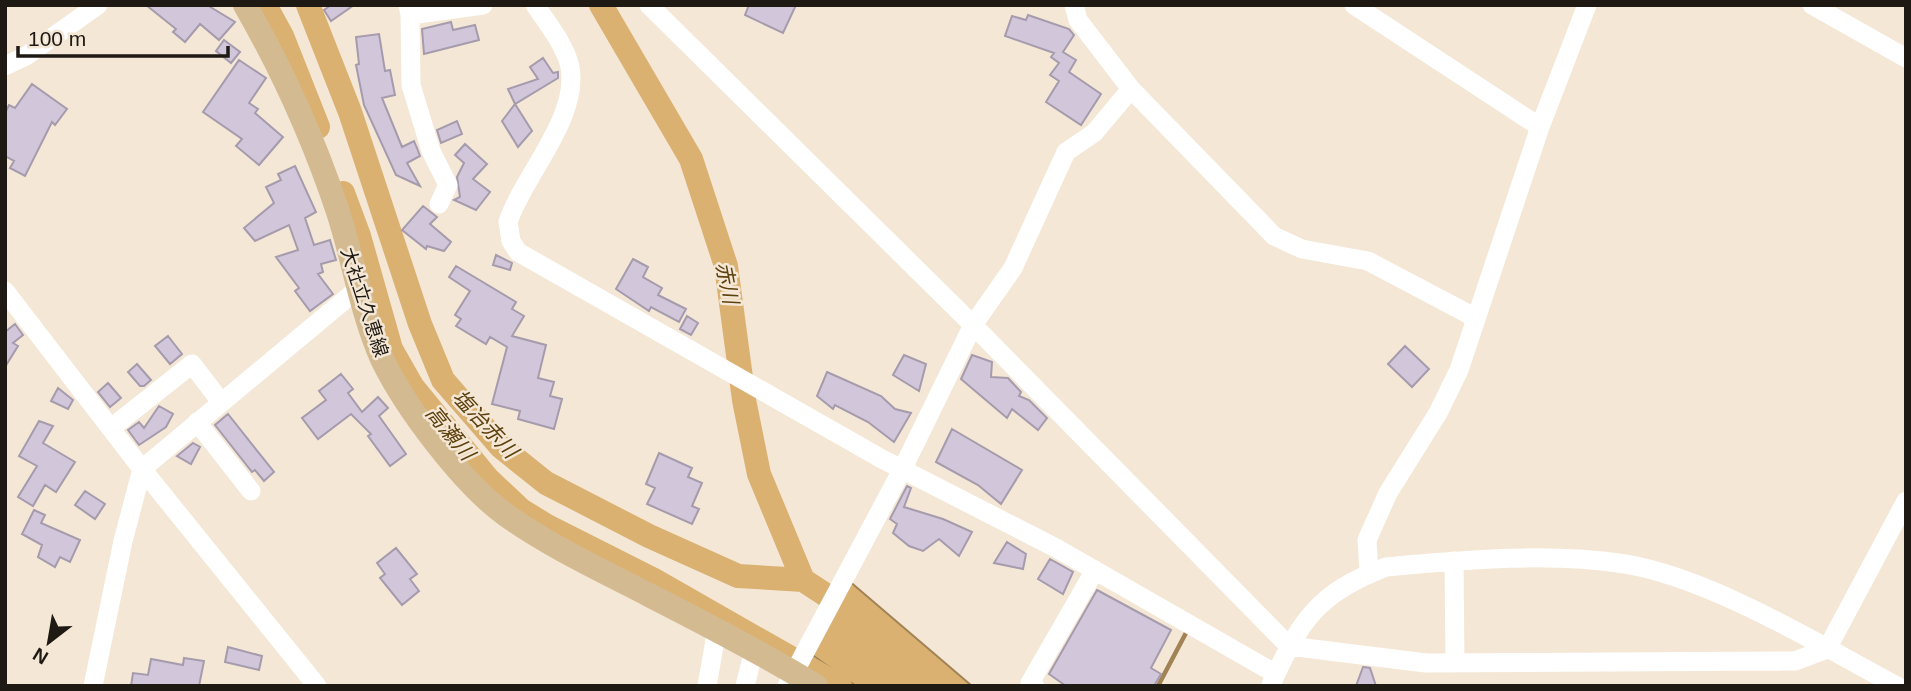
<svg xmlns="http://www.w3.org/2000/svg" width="1911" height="691" font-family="Arial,'Noto Sans JP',sans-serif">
<rect width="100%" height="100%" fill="#f4e7d5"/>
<!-- water -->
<path fill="#dab171" stroke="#a28355" stroke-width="2" d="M848,580L972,686H856L808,652Z"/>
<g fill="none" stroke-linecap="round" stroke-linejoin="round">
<!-- stream -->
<path stroke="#a28355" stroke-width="4.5" d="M1158,686L1187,631"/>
<!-- river -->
<path stroke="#dab171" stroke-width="24" d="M265,5L282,36L318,127
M308,5L350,112L420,324L443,380L501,447L546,483L649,536L738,576L803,580L852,612
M601,5L691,159L726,266L744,400L759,474L803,580
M343,193L359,236L391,349L412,386L488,479L521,510L547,526L654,580L840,686"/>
</g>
<!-- building -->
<path fill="#d2c7da" stroke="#a59bad" stroke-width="2" d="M146,5H207L235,22L219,40L200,24L185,42L173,32L176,29Z
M331,5H354L331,21L324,10Z
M749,5H796L783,33L745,15Z
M1028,15L1069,29L1074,35L1063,52L1076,60L1069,72L1101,94L1081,125L1046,102L1059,81L1050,75L1059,63L1051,57L1054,53L1005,36L1012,16L1026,20Z
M451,22L453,30L475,25L479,40L424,54L422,29Z
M379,34L385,71L390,70L395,95L382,98L402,147L414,141L417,148L420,156L407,163L420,186L396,175L364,105L356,65L359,64L356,37Z
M224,40L240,52L231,63L216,51Z
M543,58L553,73L558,72V78L515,104L508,89L538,79L530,67Z
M239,60L266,78L249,103L258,109L255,113L283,137L259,165L236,146L242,139L203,112Z
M32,84L67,109L55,125L52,122L25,176L10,168L14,161L5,156V113L9,105L15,108Z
M515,104L532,131L518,147L502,121Z
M457,121L462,134L441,143L437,130Z
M465,144L487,164L473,179L490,192L476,210L454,200L460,197L457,177L464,163L455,155Z
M295,166L316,212L305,218L314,245L330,240L336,260L321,264L323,272L318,274L333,294L310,311L295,291L299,288L276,257L298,250L289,225L255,241L244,228L274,203L266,187L281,180L278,174Z
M423,206L437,217L430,224L451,242L444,251L427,246L426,249L402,230Z
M496,255L512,263L510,270L493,265Z
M633,259L648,267L643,277L662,288L658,295L686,309L679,322L651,307L649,311L616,289Z
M456,266L516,302L512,309L524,316L512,336L546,345L538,378L554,382L550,396L562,399L554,429L518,419L520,411L492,404L507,347L490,337L486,344L456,326L461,319L455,315L470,291L449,277Z
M687,316L698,323L691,335L680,329Z
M15,324L23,335L13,343L18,346L5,367V332Z
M168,336L182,354L170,364L155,346Z
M1405,346L1429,369L1412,387L1388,364Z
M904,355L926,364L919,391L893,375Z
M972,355L992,362L991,377L1008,378L1021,392L1019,396L1029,400L1047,418L1038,430L1012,409L1007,418L961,379Z
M137,364L151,380L144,386H140L128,372Z
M827,372L881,396L895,409L911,413L894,442L868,422L835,405L833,409L817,396Z
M341,374L353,389L348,393L362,412L378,397L388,408L379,416L406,454L390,466L368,436L371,434L351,414L318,439L302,418L326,400L319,391Z
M108,383L121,398L110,407L98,392Z
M58,388L73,400L68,409L51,401Z
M159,406L173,414L166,427L139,445L128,430L139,422L144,428Z
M228,414L274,472L264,481L255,470L252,472L215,425Z
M39,421L53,426L43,443L75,462L56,492L45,485L33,506L18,497L37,466L19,456Z
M952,429L1022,470L1001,504L978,485L936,462Z
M193,443L200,447L191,464L177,456Z
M659,453L692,468L688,477L702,483L692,506L699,509L692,524L647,504L655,488L646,484Z
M907,486L911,488L904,507L943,519L972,532L959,556L939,539L923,551L909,546L893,533L897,524L890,519Z
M85,491L105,504L95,519L75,505Z
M34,510L45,515L41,523L80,540L70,562L60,557L55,567L38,557L42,545L22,534Z
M1007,542L1026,554L1023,569L994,563Z
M396,548L417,574L410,579L419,591L402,605L380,578L385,574L377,563Z
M1050,559L1073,572L1063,594L1038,579Z
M1097,590L1171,630L1151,668L1161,674L1154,686H1066L1049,674Z
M228,647L262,656L259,670L225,662Z
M184,658L204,661L199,686H131L133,673L148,675L151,659L183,665Z
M1363,667L1370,668L1376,686H1356Z"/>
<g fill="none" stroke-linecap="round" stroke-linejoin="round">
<!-- minor -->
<path stroke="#fff" stroke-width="19" d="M408,5L410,15L483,5
M535,5C547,22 566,47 570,67C579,119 524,174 508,222L511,241L518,252L882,459L1056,548L1276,674
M649,5L973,325L1289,646L1426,663L1795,661L1827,649L1906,501
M1074,5L1078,20L1131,89L1274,236L1302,249L1368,261L1476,318
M1354,5L1540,127
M1812,5L1906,58
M410,15L411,85L431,151L448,185L439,204
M5,66L26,56L98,5
M5,291L142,469L317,686
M120,421L192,364L221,402
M197,422L251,491
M1454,561L1455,663
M1369,573L1367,540L1388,493L1438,413L1459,370L1540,127L1587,5
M1271,685C1300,621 1317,593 1386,567C1464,560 1548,552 1625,564C1711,578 1820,645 1897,686
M93,686L123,541L142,469L359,288
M707,686L717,629
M745,686L754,650
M787,686L902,470L973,325L1013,268L1066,152L1094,133L1131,89
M1035,686L1030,683L1095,570"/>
<!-- major -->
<path stroke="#d4ba90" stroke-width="24" d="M245,5C283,71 314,140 338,212C354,261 361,312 382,359C405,407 463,484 506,515C551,547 601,570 649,595C706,624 762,653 816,686"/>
</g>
<g text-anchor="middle" stroke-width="5" stroke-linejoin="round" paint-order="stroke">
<!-- street labels -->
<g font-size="19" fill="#1e1913" stroke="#f4e7d5">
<text transform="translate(365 302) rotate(72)" y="7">大社立久恵線</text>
</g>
<!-- water labels -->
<g font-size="21" font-style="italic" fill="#5c400e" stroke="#f4e7d5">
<text transform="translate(727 283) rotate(79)" y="7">赤川</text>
<text transform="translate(485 424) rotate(47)" y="7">塩冶赤川</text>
<text transform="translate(450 433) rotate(51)" y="7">高瀬川</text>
</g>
</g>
<!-- border -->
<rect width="1911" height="691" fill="none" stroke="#1e1913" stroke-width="14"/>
<!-- north arrow -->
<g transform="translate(49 642) rotate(211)" stroke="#f4e7d5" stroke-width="5" paint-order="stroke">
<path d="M0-5L12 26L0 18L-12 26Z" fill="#1e1913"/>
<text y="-10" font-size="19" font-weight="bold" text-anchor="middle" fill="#1e1913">N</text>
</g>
<!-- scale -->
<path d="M18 46v10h210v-10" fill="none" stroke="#1e1913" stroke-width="3.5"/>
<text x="28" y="46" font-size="21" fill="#1e1913" stroke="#f4e7d5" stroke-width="5" paint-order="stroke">100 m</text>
</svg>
